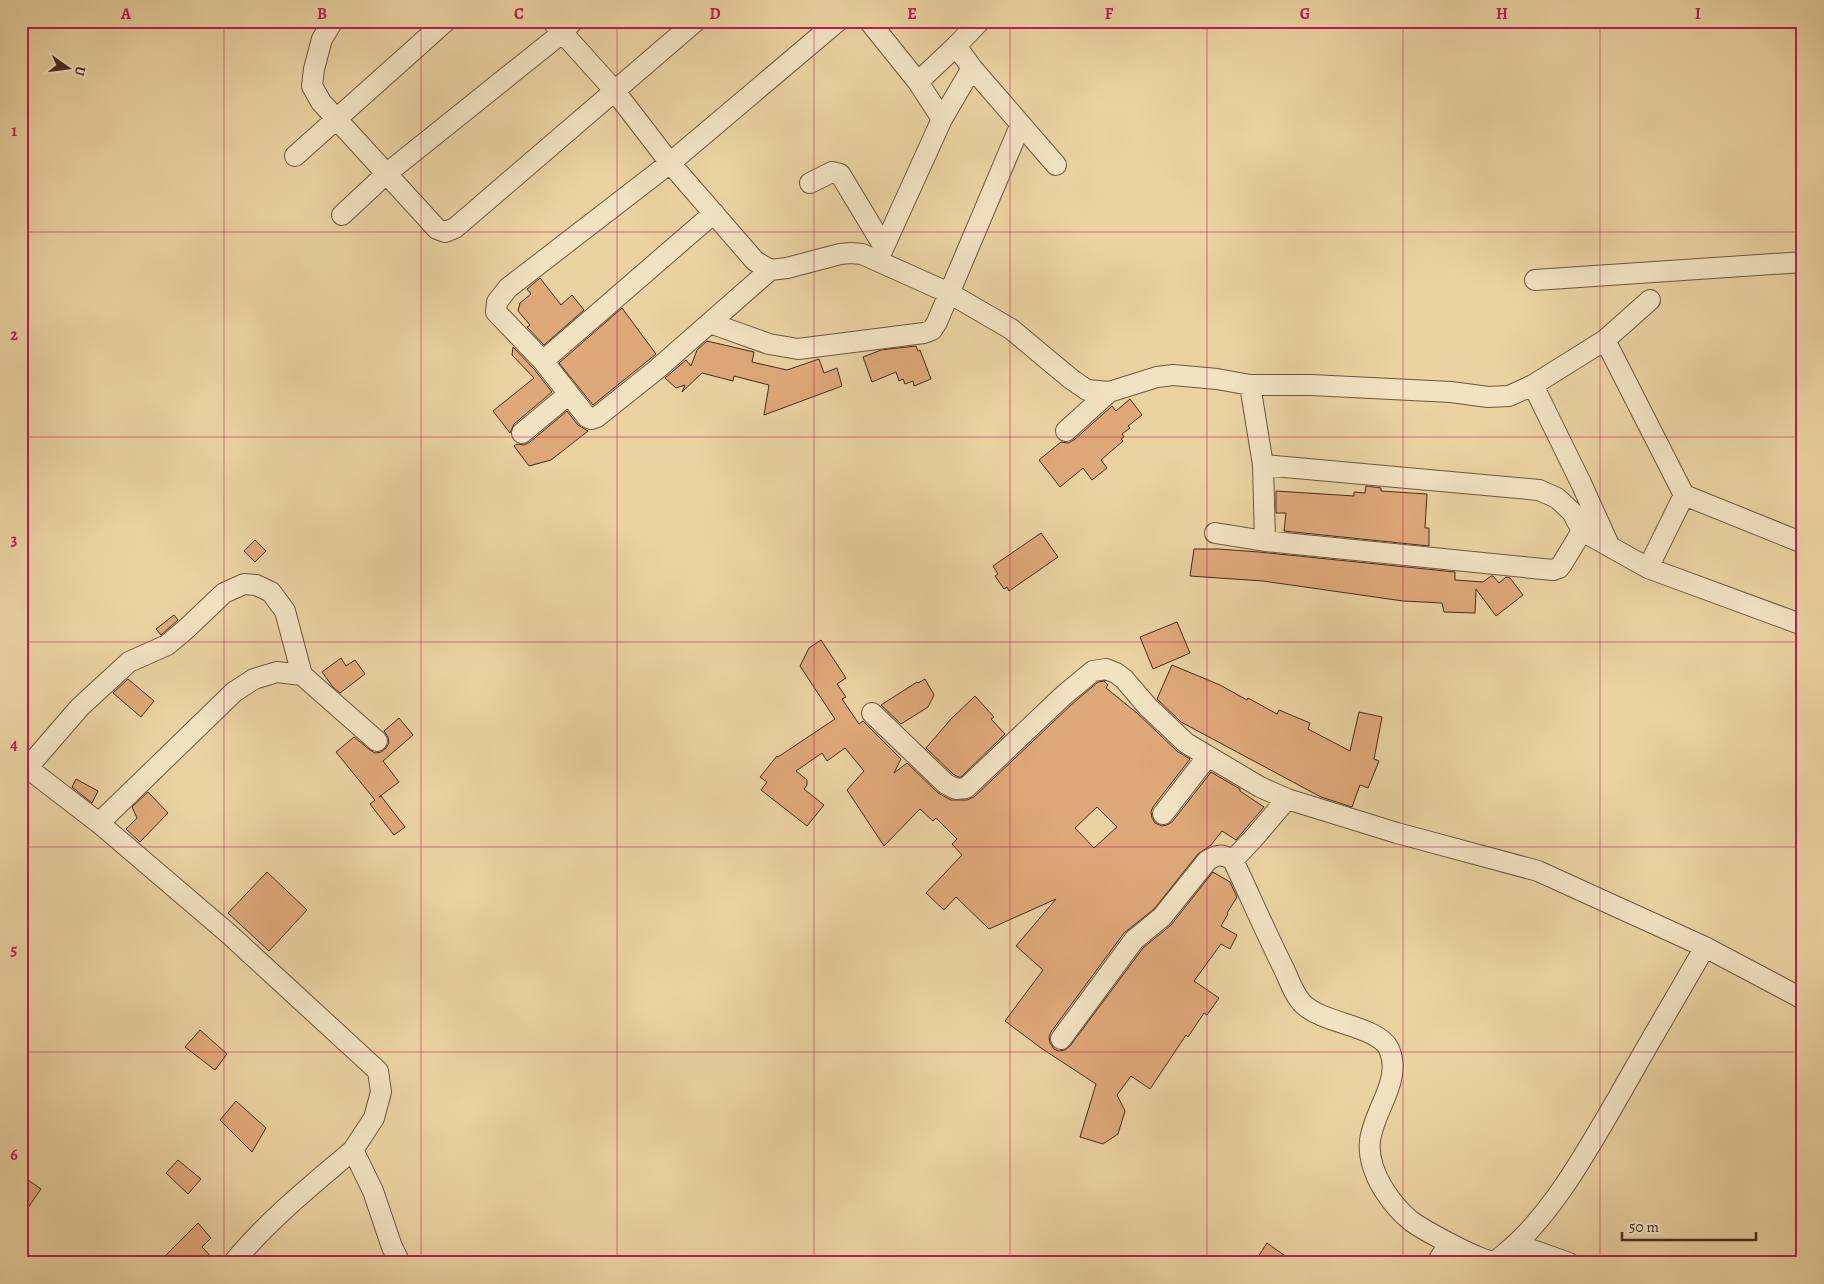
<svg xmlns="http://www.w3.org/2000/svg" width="1824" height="1284" font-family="Alegreya,serif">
<rect width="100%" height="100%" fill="#ead2a1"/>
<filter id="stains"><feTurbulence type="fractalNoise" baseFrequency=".004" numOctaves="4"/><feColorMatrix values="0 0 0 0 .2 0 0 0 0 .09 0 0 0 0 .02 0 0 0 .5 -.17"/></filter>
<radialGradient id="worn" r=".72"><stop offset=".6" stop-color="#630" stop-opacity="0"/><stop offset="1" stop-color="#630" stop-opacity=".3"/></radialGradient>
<!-- building -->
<path fill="#dfa879" stroke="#432c22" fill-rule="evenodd" d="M540,278L561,305L572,295L584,310L544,345L527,327L530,325L518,311L520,303L531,294L527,289Z
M622,308L656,354L593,405L559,363Z
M707,341L754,352L752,362L787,370L819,359L824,373L837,368L842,386L764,415L769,385L734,376L733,381L702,373L682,392L685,385L676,388L665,378L686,360L691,366L697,350Z
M916,346L918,351L920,350L931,379L914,386L913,381L905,384L903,379L899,381L896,372L872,382L863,357L881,350Z
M513,347L534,369L552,392L514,424L510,433L493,411L534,378L512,355Z
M1130,399L1142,415L1128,426L1130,428L1122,434L1124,437L1121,439L1123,441L1101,460L1107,468L1092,480L1083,468L1060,487L1039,460L1061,442L1068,443L1074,440L1112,406L1116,411Z
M567,411L578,425L588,431L551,460L529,466L514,446L517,444L524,445L530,442Z
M1366,486L1381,488V491L1427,494L1425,528H1429V546L1284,531L1286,513H1276V491L1354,496V492L1365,493Z
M1041,533L1058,557L1009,591L1007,587L1004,589L995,576L998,574L993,566Z
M255,540L266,551L255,562L244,551Z
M1194,549H1218L1259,552L1455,572V580L1483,582L1491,576H1493L1499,583L1506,577L1510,578L1523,595L1496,616L1476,589L1475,613L1444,612L1442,603L1403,601L1263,581L1190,576Z
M174,615L178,620L161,635L156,629Z
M1177,622L1190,653L1153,669L1140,637Z
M821,640L846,678L837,684L846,697L842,699L859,724L863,721L901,759L894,773L907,763L938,793L951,800H967L974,797L1071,705L1098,682L1104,681L1108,685L1106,688L1137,713L1178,752L1190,759L1153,807L1151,812L1152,818L1155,823L1162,826L1167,825L1172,822L1211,772L1240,789V791L1264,807L1236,840L1222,831L1211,845L1198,854L1154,909L1124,933L1051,1032L1049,1037L1050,1043L1054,1049L1059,1051L1065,1050L1070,1046L1143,948L1171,925L1213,872L1230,882L1237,897L1227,913L1228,914L1221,926L1237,935L1230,949L1221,944L1194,981L1219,998L1207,1015L1204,1013L1188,1037L1186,1035L1150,1089L1131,1076L1117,1095L1125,1111L1118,1134L1103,1144L1080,1137L1096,1084L1041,1048L1005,1021L1043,970L1016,946L1056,899L989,929L956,897L944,910L926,893L962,855L952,844L957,839L936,818L933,821L920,809L884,846L847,790L864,771L845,748L827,761L822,753L796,771L807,780V785L804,789L824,805L807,826L761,790L767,782L760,777L777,756L778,757L835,719L800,666L809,648ZM1097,807L1117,827L1094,848L1075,828Z
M341,658L346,666L355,660L365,674L340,693L333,687L322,672Z
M1172,665L1220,685L1247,700L1248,698L1277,714L1279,710L1310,723L1308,729L1350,751L1359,712L1382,717L1374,759L1379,761L1368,788L1360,785L1352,807L1321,797L1181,722L1157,699Z
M128,679L154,701L141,717L113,693Z
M925,679L934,695L928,707L901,724L881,705L917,682L918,683Z
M975,696L994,717L991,719L1005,734L961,777H958L953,774L926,748L951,719Z
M399,718L413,735L383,761L399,782L379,797L381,796L405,827L394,835L370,804L375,800L336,752L354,737L370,750L375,753L381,752L386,748L389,743L388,737L384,731Z
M76,779L98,791L92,803L72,787Z
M148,792L168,813L140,842L126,829L137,818L132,807Z
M267,872L307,910L269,951L228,913Z
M200,1030L227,1054L215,1070L185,1047Z
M236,1101L266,1128L252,1152L220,1120Z
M178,1160L201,1179L188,1194L166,1173Z
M21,1175L41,1189L21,1218Z
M198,1223L211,1238L202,1247L217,1263H158Z
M1267,1243L1295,1263H1254Z"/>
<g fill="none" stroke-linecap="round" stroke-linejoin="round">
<defs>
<path id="minor" d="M333,21L322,39L314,69L312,86L321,102L437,229L445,232L455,228L696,21
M552,21L614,90L670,163L755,261L770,270L787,268L840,254L851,253L862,254L949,293L1011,329L1071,379L1087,390L1109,392L1157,377L1173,375L1217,379L1250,385H1311L1451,392L1488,397L1509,396L1533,385L1605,340L1684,495L1803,543
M869,21L918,82L956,46L972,68L942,119L878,260
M956,46L980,21
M972,68L1056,165
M918,82L942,119
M295,156L446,21
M810,183L832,172L840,174L884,247
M342,215L386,174L562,33L573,21
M770,270L656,370L597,417L591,419L587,417L543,361L496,312L497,302L508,288L670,163L838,21
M1535,280L1803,262
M710,323L769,344L798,349L924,333L932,330L937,322L1020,126
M1605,340L1650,300
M543,361L714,213
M1250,385L1263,465L1265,541
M1533,385L1581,483L1609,545
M1066,431L1109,392
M522,433L569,394
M1263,465L1539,490L1557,498L1572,512L1582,531L1648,568L1803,625
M1215,533L1265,541L1553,570L1559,568L1562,564L1582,531
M1648,568L1684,495
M872,713L946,784L956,789L966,788L1063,696L1093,671L1106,669L1116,673L1124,679L1148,707L1186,743L1260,787L1287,799L1397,833L1538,871L1705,947L1803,999
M21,763L99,823L229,934L378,1071L381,1092L374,1118L353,1150L373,1191L392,1247L400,1263
M28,767L80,707L129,662L167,645L185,630L224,593L244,584L256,585L271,592L285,611L302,675
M1163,814L1208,756
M99,823L234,692L254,679L277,672L302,675L377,741
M1233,860L1253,839L1287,799
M1061,1039L1134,940L1162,917L1207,861C1217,854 1222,854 1233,860C1250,896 1266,933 1284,969C1289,980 1295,997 1304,1005C1325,1024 1378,1026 1389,1049C1403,1080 1373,1111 1370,1141C1368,1157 1375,1176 1384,1190C1391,1201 1401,1213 1411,1221C1422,1229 1484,1264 1494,1261C1499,1260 1504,1254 1509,1250C1554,1212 1589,1147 1619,1096C1647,1046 1676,997 1705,947
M1516,1244L1569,1263
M233,1263C268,1220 311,1186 353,1150
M1437,1263L1449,1243"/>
</defs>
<!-- minor casing -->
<use href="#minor" stroke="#6d5642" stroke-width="22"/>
<!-- minor -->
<use href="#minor" stroke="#f1e2c2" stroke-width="20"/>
</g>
<!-- grid -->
<path fill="none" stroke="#c2185b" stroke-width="1" stroke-opacity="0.55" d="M224,21V1263M421,21V1263M617,21V1263M814,21V1263M1010,21V1263M1207,21V1263M1403,21V1263M1600,21V1263M21,232H1803M21,437H1803M21,642H1803M21,847H1803M21,1052H1803"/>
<!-- margin -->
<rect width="1824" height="1284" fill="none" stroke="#ead2a1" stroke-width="55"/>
<!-- north arrow -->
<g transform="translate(68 68) rotate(104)" stroke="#f1e2c2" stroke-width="4" paint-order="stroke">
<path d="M0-4L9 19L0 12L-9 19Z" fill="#432c22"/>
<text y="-8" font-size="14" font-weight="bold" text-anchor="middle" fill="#432c22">U</text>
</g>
<!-- scale -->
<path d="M1622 1232v8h134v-8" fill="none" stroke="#432c22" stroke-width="2.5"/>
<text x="1629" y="1232" font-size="15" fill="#432c22" stroke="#f1e2c2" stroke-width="4" paint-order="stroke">50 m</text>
<rect x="28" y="28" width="1768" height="1228" fill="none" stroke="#c2185b" stroke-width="2"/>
<g font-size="16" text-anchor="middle" font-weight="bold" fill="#c2185b">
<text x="126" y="19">A</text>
<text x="322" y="19">B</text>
<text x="519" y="19">C</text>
<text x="715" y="19">D</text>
<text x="912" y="19">E</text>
<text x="1109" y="19">F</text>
<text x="1305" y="19">G</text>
<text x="1502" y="19">H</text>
<text x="1698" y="19">I</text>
<text x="14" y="136">1</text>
<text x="14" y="340">2</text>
<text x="14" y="545">3</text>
<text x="14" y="750">4</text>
<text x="14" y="955">5</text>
<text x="14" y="1160">6</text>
</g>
<rect width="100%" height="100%" filter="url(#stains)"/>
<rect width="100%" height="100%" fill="url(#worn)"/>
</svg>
